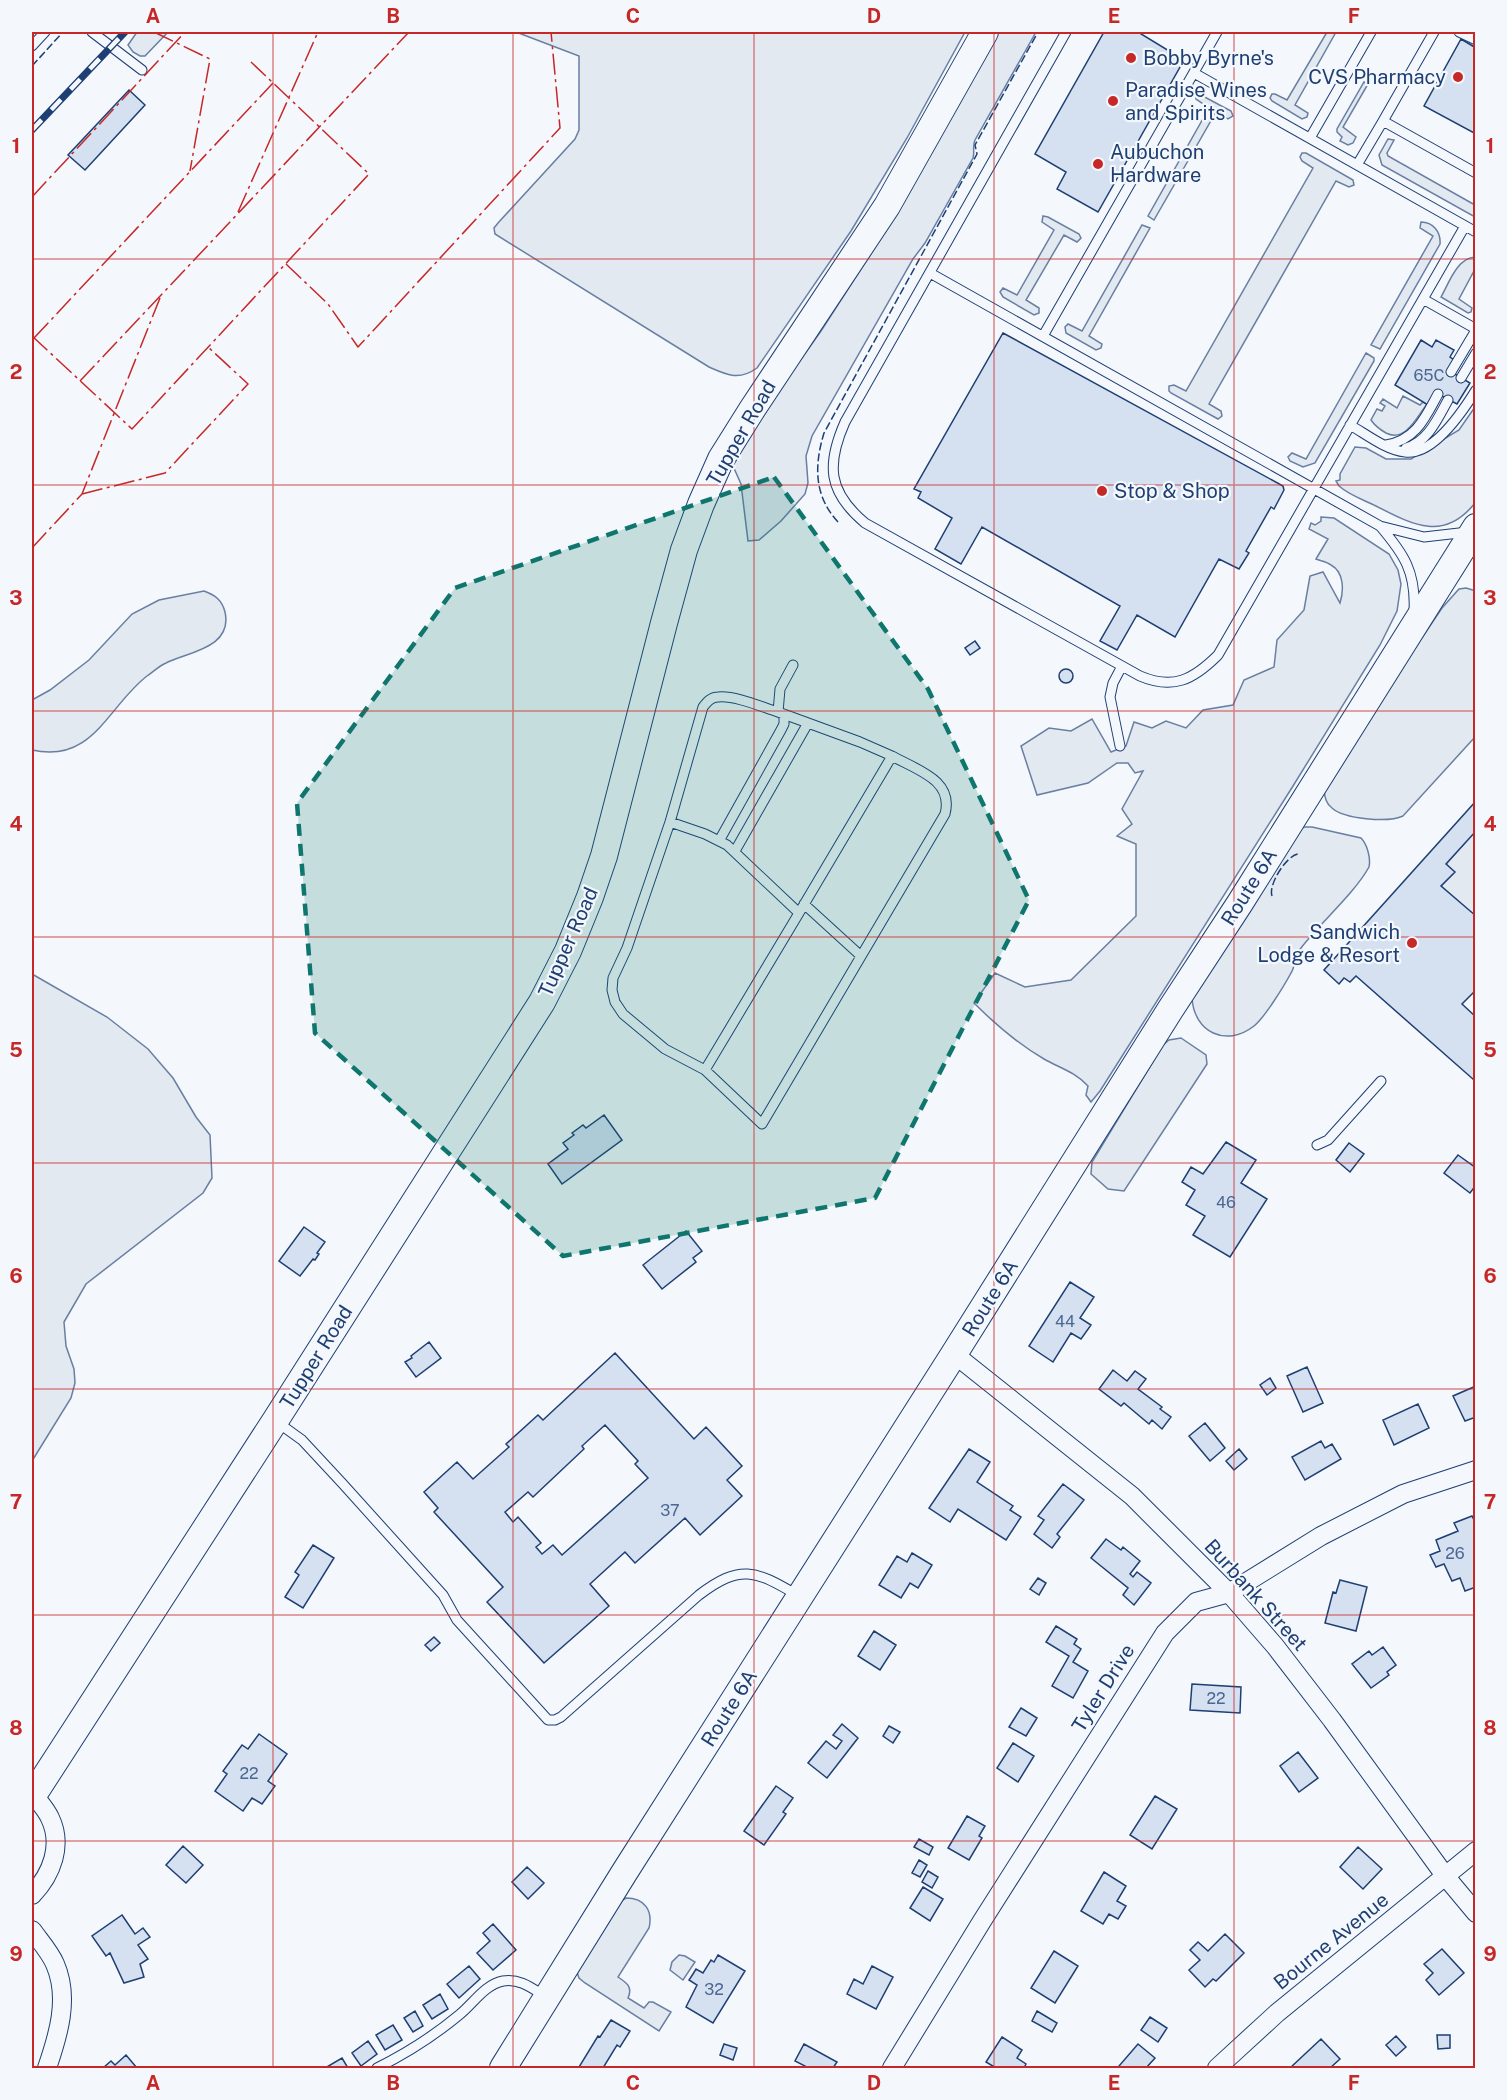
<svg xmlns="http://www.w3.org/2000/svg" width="1507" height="2100" font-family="'Public Sans',sans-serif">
<rect width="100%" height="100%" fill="#f4f7fb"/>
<!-- green -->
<path fill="#e3e9f0" stroke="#687fa3" stroke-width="1.5" d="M137,32H168L145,56H140L133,52L128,45Z
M516,32H965L907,138L851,231L757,368C739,381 727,375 709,367L495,234L494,228L498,223L575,139L579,130V56Z
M998,32H1036L975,140C972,146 975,152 973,158L925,243L913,259L812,436L806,456L808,483L805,494L781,521L759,540L748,541L741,484L733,466L762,414L821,331L892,221Z
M1327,32H1336L1295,105L1308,113L1307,117L1302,119L1272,101L1270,98L1272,94H1275L1287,100Z
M1364,82L1368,84L1343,127L1356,137L1353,143L1348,145L1340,141L1342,137L1337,132V129Z
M1199,94L1231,111L1233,116L1228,119L1216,112L1154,220L1148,216L1209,108L1196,99V95Z
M1388,139L1394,140L1387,153L1388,156L1475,205V217L1382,165L1379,155Z
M1302,153H1306L1353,180L1354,185L1349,187L1336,181L1209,404L1221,411L1222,416L1218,419L1171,393L1169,391V386L1174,385L1186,391L1313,168L1302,161L1300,157Z
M1043,216L1048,217L1079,234L1081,238L1077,242L1064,235L1026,300L1039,308V313L1034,315L1003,297L1000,292L1003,288L1017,295L1054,230L1042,222Z
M1421,222C1433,222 1441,232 1440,244L1380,349L1371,345L1433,236L1420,228Z
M1142,225L1150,228L1089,336L1102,344L1101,348L1096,350L1066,333L1065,327L1068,324L1082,331Z
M1475,257V269L1459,299L1472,308L1471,312L1468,313L1441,297C1449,283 1457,258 1475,257Z
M1366,353L1374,358V361L1315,463L1303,467L1290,461L1288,457L1292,453L1306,459Z
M1403,396L1420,405L1423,402L1427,404C1417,417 1405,443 1386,433C1379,429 1375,426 1371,420L1377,409L1382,411L1385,406L1380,403L1383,399L1397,408Z
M1475,407V503C1444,542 1413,525 1376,506C1364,500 1349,495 1339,486L1336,481L1340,480V474L1355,447L1366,448L1386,459H1411L1459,430Z
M1321,517L1334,518L1389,554L1398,570L1401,584L1397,611L1380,645L1293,786L1100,1091L1091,1102L1086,1095L1088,1086C1075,1072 1060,1068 1044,1059C1018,1044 995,1024 974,1003L995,973L1025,987L1071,980L1136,916V844L1117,836L1132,824L1122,809L1143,771L1135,773L1128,763H1117L1088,783L1037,795L1021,746L1049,728L1071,731L1092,719L1111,752L1126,746L1134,722L1152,728L1166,721L1186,728L1203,710L1233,705L1244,680L1274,667L1277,640L1304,610L1310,576L1323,572L1340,603C1344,590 1344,572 1331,565C1327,562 1321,561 1316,559L1328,539L1309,529L1311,523L1315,525L1321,521Z
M1466,588L1476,591L1475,737L1403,816C1388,823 1344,819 1332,808C1326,804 1325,797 1324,791L1400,670L1442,608L1459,589Z
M204,591C215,595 222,600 225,612C233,648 188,652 166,663C159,666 153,672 147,676C108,706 93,764 32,750V700L50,690L89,660L132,614L159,600Z
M1304,827H1312L1361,838C1367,844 1371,858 1369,867C1354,894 1320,923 1301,948C1294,956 1296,965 1291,973C1284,986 1265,1017 1254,1026C1226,1048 1194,1032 1192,998L1297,833Z
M1475,831V916L1441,886L1454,872L1446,864Z
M32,974L107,1017L148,1049L173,1078L196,1117L210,1135L212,1178L203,1193L86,1284L64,1322L66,1346L74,1369L75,1383L71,1398L32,1461Z
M1181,1038L1206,1055L1207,1064L1124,1191L1108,1189L1091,1174L1092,1162L1163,1045L1169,1040Z
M626,1898C645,1898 653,1911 649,1928L618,1977C627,1983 633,1987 628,1998L644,2008L649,2002H653L671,2012L659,2031L585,1983L579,1978L577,1972L621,1901Z
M679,1955L685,1956L695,1962L683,1980L670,1970L672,1962Z"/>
<!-- building -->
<path fill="#d5e0f0" stroke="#1d3f73" stroke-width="1.5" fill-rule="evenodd" d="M1104,32H1138L1184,60L1098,212L1057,189L1066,172L1035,154Z
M1461,39L1476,48V134L1424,106Z
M129,90L145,105L85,170L68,155Z
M1003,333L1283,486L1284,490L1274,509L1271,507L1246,551L1249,553L1239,569L1219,559L1175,637L1137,615L1117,650L1100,641L1120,606L982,527L961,564L935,549L952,518L918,498L921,492L914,489Z
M1421,340L1432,347L1436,340L1454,350L1450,357L1454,360L1448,370L1470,383L1457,404L1436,393L1428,405L1395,385Z
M975,641L980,648L970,655L965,648Z
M1059 676a7 7 0 1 1 14 0a7 7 0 1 1-14 0Z
M1476,801V831L1446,864L1455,872L1441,886L1476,916V990L1462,1004L1476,1017L1474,1080L1356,976L1350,982L1344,978L1339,984L1324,970Z
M604,1115L622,1140L562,1184L548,1164L568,1149L563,1143L574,1135L572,1133L583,1125L586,1128Z
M1226,1142L1256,1160L1241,1183L1267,1199L1230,1257L1193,1235L1205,1216L1186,1205L1195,1190L1182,1182L1191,1167L1203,1174Z
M1349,1143L1364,1154L1350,1172L1336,1160Z
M1458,1155L1476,1168V1185L1470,1193L1444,1173Z
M304,1227L325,1242L317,1253L319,1254L315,1260L313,1259L300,1276L279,1261Z
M686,1231L702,1251L693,1258L696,1262L662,1289L643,1265Z
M1070,1282L1094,1297L1080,1318L1091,1325L1081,1339L1071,1333L1053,1362L1029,1346Z
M429,1342L441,1358L416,1377L405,1362L412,1358L411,1356Z
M615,1353L694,1439L706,1427L742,1466L727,1480L742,1496L700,1535L685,1518L635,1563L625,1552L590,1584L609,1606L544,1663L487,1602L503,1587L434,1512L438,1508L424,1492L457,1462L473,1479L509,1447L506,1444L538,1415L543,1420ZM605,1425L638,1461L635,1464L648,1478L562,1555L553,1545L542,1554L536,1547L541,1543L518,1517L513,1522L505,1512L528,1492L533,1497L584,1449L582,1446Z
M1307,1367L1323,1403L1303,1412L1287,1376Z
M1113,1370L1127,1381L1135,1371L1146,1379L1138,1389L1162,1407L1160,1409L1171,1417L1162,1429L1152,1420L1149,1424L1124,1403L1121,1406L1099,1389Z
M1270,1378L1276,1388L1267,1395L1260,1385Z
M1476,1386V1417L1465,1421L1453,1396Z
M1418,1404L1429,1428L1394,1445L1383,1420Z
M1205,1423L1225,1448L1210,1461L1189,1436Z
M1321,1441L1325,1448L1332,1444L1341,1459L1305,1480L1292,1457Z
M969,1449L990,1462L977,1482L1013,1506L1010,1510L1021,1517L1006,1540L958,1509L950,1522L929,1508Z
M1239,1449L1247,1459L1234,1470L1226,1461Z
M1063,1484L1084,1500L1057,1534L1060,1537L1052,1548L1034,1534L1044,1520L1038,1516Z
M1472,1516L1476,1524V1587L1465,1591L1460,1578L1452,1581L1444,1564L1436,1567L1430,1555L1440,1551L1436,1540L1458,1531L1454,1523Z
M1106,1539L1121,1550L1123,1547L1140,1561L1130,1574L1133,1577L1137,1572L1151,1583L1134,1605L1123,1595L1128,1588L1091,1558Z
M313,1545L334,1558L303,1608L285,1597L299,1575L295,1572Z
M912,1553L932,1565L918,1588L910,1583L901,1598L879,1585L897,1556L907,1562Z
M1038,1578L1046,1583L1039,1595L1030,1589Z
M1340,1580L1367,1587L1356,1631L1325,1623L1333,1592L1336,1593Z
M1056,1626L1077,1639L1074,1644L1081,1649L1073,1662L1088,1671L1073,1698L1052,1686L1069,1656L1046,1642Z
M874,1631L896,1645L880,1670L858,1656Z
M434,1637L440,1643L431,1651L425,1645Z
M1383,1647L1396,1665L1387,1672L1389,1675L1371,1688L1352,1664L1369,1651L1372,1655Z
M1192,1684L1241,1687L1240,1713L1190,1710Z
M1021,1708L1037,1718L1026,1736L1009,1727Z
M842,1724L858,1738L827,1778L808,1763L826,1741L836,1749L842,1741L833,1735Z
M889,1726L900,1732L893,1743L883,1736Z
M259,1734L287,1754L268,1781L275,1786L262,1804L252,1798L243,1811L215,1791L227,1774L223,1771L242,1745L248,1749Z
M1013,1743L1034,1756L1018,1782L997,1768Z
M1298,1752L1318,1778L1299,1792L1280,1766Z
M776,1786L793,1798L783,1812L786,1814L764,1845L744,1831Z
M1155,1796L1177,1809L1152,1849L1130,1835Z
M967,1816L985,1826L979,1836L982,1838L969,1860L948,1848Z
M919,1839L933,1847L929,1855L914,1847Z
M183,1846L203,1865L186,1883L166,1865Z
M1358,1847L1382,1869L1363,1889L1340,1867Z
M919,1860L927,1865L920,1877L912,1873Z
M527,1867L544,1883L528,1899L512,1882Z
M928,1871L938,1877L932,1888L922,1882Z
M1104,1872L1126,1886L1117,1901L1126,1906L1118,1919L1109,1914L1103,1924L1081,1911Z
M923,1887L943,1899L930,1921L910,1908Z
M122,1915L135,1934L143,1928L150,1937L138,1945L148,1959L140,1964L144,1977L124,1983L110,1953L106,1956L92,1936Z
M493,1924L516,1950L493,1970L477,1953L490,1941L483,1933Z
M1225,1934L1244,1953L1216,1981L1213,1979L1205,1987L1189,1970L1200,1960L1190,1950L1198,1942L1208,1951Z
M1442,1949L1464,1973L1439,1995L1426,1980L1433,1973L1424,1964Z
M1054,1951L1078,1966L1055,2003L1031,1988Z
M718,1955L745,1971L713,2023L686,2007L697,1985L689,1980L693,1974L696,1969L703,1973L711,1960L714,1962Z
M469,1966L480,1979L459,1998L447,1984Z
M872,1966L893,1977L876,2009L847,1994L854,1979L863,1984Z
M440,1994L448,2009L432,2019L423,2005Z
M415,2011L423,2026L413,2032L404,2018Z
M1037,2011L1057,2023L1052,2032L1032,2021Z
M1150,2017L1167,2028L1158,2042L1141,2030Z
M611,2020L630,2031L620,2047L617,2045L603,2068H582L579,2067L598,2036L600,2037Z
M393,2025L402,2040L385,2050L376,2035Z
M1437,2035H1450V2048L1438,2049Z
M1396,2036L1406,2047L1396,2056L1386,2045Z
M1002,2037L1022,2050L1017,2058L1026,2064L1024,2068H996L986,2062Z
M1321,2039L1340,2059L1330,2068H1290Z
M368,2041L377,2054L361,2066L352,2053Z
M724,2044L737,2048L733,2060L720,2055Z
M804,2044L837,2062L833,2068H804L805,2066L795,2061Z
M1138,2044L1155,2058L1146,2068H1122L1119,2066Z
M126,2055L137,2068H103L111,2061L115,2065Z
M342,2058L348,2068H325Z"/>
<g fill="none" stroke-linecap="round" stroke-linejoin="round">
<defs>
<path id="lane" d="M92,32L142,70
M1066,32L845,422C826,465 828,492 865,523L1140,676C1173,690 1193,680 1218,655L1465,226
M1434,32L1383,121L1476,173
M1459,32L1476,40
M32,46L45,32
M1194,73L1476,232
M1310,138L1371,32
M1357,165L1383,121
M930,273L1380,526
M1423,299L1476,329
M1043,336L1217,32
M1451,372L1476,330
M1461,378L1476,353
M1350,425C1366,434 1386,450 1405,452C1433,456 1463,411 1476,390
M1386,445C1416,440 1425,418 1438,394
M1406,448C1428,442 1438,418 1448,400
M1414,611C1416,572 1404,554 1380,526L1424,537L1468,532
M778,712C762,707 734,695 718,697C711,697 707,702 703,707L670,822L705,834L727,845L799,913L892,756L860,742L778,712L780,689L793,665
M1120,746L1110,697L1113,683L1122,666
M670,822L627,948L613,978L612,990L615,1002L623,1014L665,1049L705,1070
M719,841L781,730L784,724V714
M735,851L808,723
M804,904L861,956
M799,913L705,1070L762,1124L945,814C954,780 917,770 892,756
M1317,1145L1328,1140L1381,1081
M277,1422L302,1440L342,1483L443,1595L457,1620L548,1720H555L561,1717L699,1595C740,1564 755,1570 797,1595
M377,2068C405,2054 435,2035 459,2015C474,2003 484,1985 503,1981C520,1978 533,1989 546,1997"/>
<path id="street" d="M954,1354L1132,1496L1229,1593L1275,1646L1332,1720L1446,1877L1476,1913
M32,1895C52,1874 63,1845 50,1818C46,1809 39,1802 33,1794
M32,1930C39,1940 50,1952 55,1964C70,1998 58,2036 47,2068
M892,2068L982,1921L1165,1633L1196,1602L1229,1593L1321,1536L1403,1494L1476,1470
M1217,2068L1277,2013L1476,1851"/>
<path id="secondary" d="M32,1797L275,1421L542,1002L568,951L590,897L604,856L664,623L684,550L701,504L721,459L753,408L887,206L985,32
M503,2068L624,1873L954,1354L1170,1010L1240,903L1476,527"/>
</defs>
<!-- lane casing -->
<use href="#lane" stroke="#1d3f73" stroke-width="11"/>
<!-- street casing -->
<use href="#street" stroke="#1d3f73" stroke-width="20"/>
<!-- secondary casing -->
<use href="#secondary" stroke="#1d3f73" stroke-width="28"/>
<!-- lane -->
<use href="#lane" stroke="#f4f7fb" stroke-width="9"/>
<!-- street -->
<use href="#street" stroke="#f4f7fb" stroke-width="18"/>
<!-- secondary -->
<use href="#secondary" stroke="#f4f7fb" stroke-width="26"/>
<defs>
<path id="rail" d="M32,130L125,32"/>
</defs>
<!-- rail casing -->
<use href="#rail" stroke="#1d3f73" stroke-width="7"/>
<!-- rail -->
<use href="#rail" stroke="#f4f7fb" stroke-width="4.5" stroke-dasharray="14" stroke-linecap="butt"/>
<!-- fence -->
<path stroke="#1d3f73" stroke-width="1.5" stroke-dasharray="8 3" stroke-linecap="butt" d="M32,66L63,32
M838,522C814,496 814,466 824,433L977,154L975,145L1038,32
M1272,896C1268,885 1286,856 1298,854"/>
<!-- power -->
<path stroke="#c62828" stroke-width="1.5" stroke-dasharray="21 4.5 3 4.5" stroke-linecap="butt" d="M154,32L210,59L190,171
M32,197L185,32
M238,212L318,32
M286,264L328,304L358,347L560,128L551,32
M32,336L132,429L369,174L251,62
M34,338L273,83
M80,381L409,32
M82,494L165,473L248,384L208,347
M32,548L82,494L160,298"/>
</g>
<!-- marked area -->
<path fill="#0f766e" fill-opacity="0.2" stroke="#0f766e" stroke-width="4.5" stroke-dasharray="12 8" stroke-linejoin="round" d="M774,477L928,689L1029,900L875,1198L563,1256L315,1033L297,803L455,588Z"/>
<!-- grid -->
<path fill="none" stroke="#c62828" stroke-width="1.5" stroke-opacity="0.55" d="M273,32V2068M513,32V2068M754,32V2068M994,32V2068M1234,32V2068M32,259H1476M32,485H1476M32,711H1476M32,937H1476M32,1163H1476M32,1389H1476M32,1615H1476M32,1841H1476"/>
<!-- markers -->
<g fill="#c62828" stroke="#f4f7fb" stroke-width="2">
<circle cx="1131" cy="58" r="6"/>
<circle cx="1458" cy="77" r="6"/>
<circle cx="1113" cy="101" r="6"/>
<circle cx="1098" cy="164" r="6"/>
<circle cx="1102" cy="491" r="6"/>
<circle cx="1412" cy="943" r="6"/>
</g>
<g text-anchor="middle" stroke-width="4.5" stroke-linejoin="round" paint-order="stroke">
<!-- number labels -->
<g font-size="16" fill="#4b6792">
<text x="1429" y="381">65C</text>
<text x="1226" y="1208">46</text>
<text x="1065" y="1327">44</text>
<text x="670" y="1516">37</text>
<text x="1455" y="1559">26</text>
<text x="1216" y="1704">22</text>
<text x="249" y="1779">22</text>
<text x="714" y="1995">32</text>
</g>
<!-- poi labels -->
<g font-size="20" fill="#1d3f73" stroke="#f4f7fb" text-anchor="start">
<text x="1143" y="65">Bobby Byrne's</text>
<text x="1446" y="84" text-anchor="end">CVS Pharmacy</text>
<text x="1125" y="97">Paradise Wines<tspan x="1125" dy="23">and Spirits</tspan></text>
<text x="1110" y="159">Aubuchon<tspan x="1110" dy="23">Hardware</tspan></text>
<text x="1114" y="498">Stop &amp; Shop</text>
<text x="1400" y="939" text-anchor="end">Sandwich<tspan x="1400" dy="23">Lodge &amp; Resort</tspan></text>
</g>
<!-- street labels -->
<g font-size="20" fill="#1d3f73" stroke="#f4f7fb">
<text transform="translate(741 433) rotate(-60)" y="7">Tupper Road</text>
<text transform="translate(1249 887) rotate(-58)" y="7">Route 6A</text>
<text transform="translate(568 942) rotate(-66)" y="7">Tupper Road</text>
<text transform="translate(990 1298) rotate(-58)" y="7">Route 6A</text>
<text transform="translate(316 1357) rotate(-58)" y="7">Tupper Road</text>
<text transform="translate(1256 1595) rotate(48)" y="7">Burbank Street</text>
<text transform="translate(1103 1688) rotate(-58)" y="7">Tyler Drive</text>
<text transform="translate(729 1708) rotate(-58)" y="7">Route 6A</text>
<text transform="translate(1331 1941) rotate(-39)" y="7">Bourne Avenue</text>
</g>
</g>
<!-- border -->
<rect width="1507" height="2100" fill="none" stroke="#f4f7fb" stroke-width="66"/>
<rect x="33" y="33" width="1441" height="2034" fill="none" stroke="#c62828" stroke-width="2"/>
<g font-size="20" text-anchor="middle" font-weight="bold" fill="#c62828">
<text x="153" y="23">A</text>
<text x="393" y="23">B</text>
<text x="633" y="23">C</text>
<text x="874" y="23">D</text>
<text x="1114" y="23">E</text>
<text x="1354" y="23">F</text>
<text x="16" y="153">1</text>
<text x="1490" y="153">1</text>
<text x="16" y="379">2</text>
<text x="1490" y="379">2</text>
<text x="16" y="605">3</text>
<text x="1490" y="605">3</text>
<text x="16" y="831">4</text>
<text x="1490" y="831">4</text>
<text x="16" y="1057">5</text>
<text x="1490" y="1057">5</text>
<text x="16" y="1283">6</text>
<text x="1490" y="1283">6</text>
<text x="16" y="1509">7</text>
<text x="1490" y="1509">7</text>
<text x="16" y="1735">8</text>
<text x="1490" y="1735">8</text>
<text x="16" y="1961">9</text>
<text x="1490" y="1961">9</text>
<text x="153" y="2090">A</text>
<text x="393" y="2090">B</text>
<text x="633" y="2090">C</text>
<text x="874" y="2090">D</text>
<text x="1114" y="2090">E</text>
<text x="1354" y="2090">F</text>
</g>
</svg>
